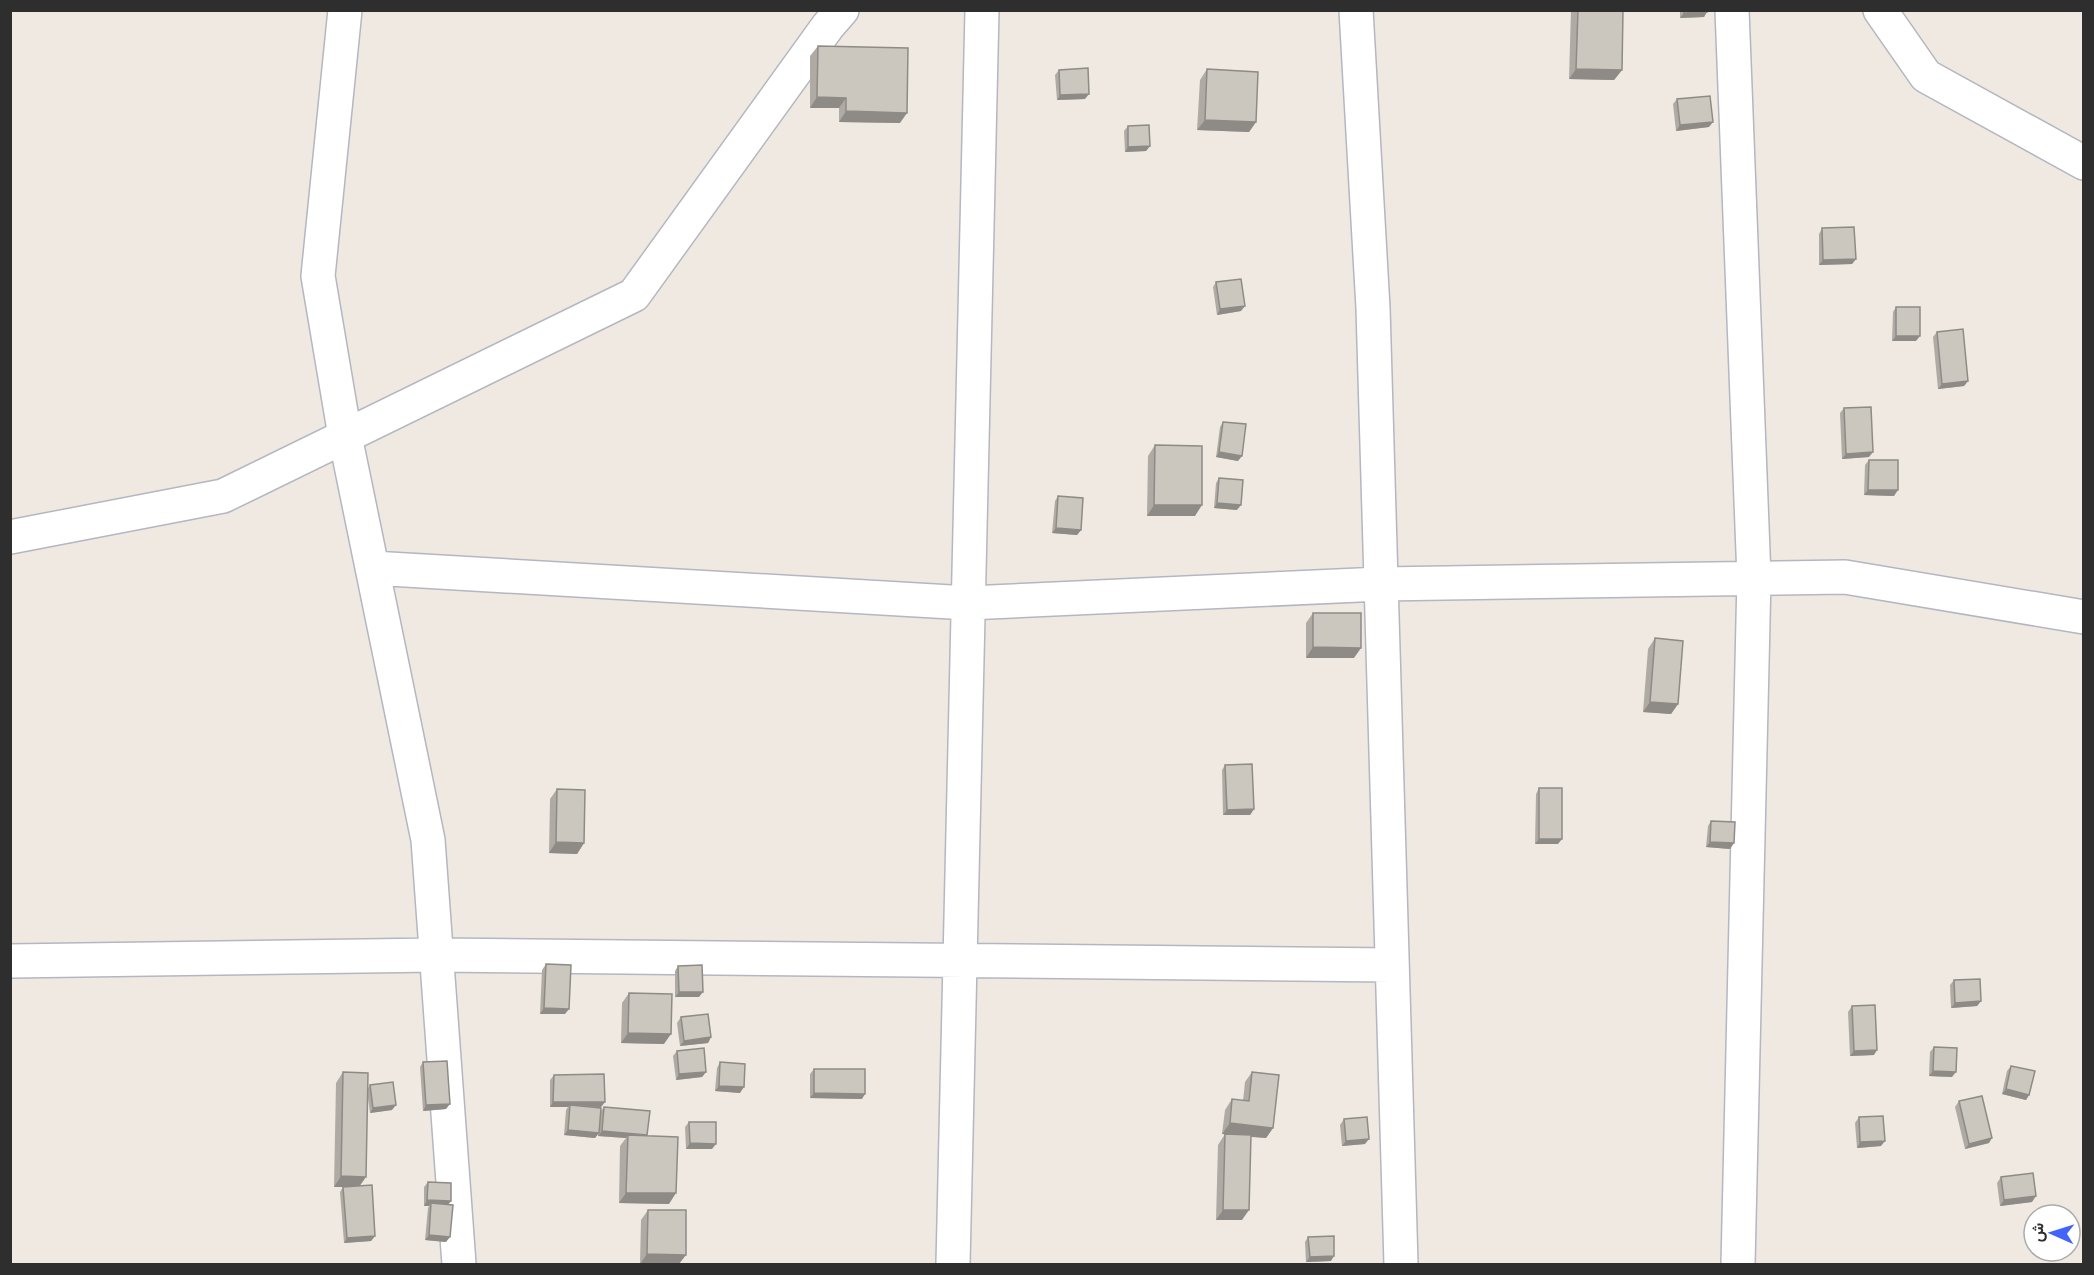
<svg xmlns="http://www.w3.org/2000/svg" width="2094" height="1275" font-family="'Work Sans',Vazirmatn,sans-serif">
<rect width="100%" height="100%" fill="#efe9e1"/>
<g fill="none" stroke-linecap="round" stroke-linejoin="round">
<defs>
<path id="minor" d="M345,10L318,276L345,436L428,840L459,1264
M1356,10L1373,308L1401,1264
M1732,10L1754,578L1738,1264
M1880,10L1926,76L2084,163
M10,537L223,496L634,295L828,26L842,10
M372,568L968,603L1381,584L1845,577L2084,617
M10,961L436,955L1392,965
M953,1264L982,10"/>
</defs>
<!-- minor casing -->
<use href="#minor" stroke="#b4b7c1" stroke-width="36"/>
<!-- minor -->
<use href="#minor" stroke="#fff" stroke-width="33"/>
</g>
<!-- wall -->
<path fill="#afaba4" d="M1571,10H1623L1622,70L1614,80L1569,79Z
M1680,10H1707L1704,17L1680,18Z
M818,46L900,123L839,122V108H810V56Z
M1207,69L1256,122L1249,132L1197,130L1200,80Z
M1059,70L1085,99L1057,100L1055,75Z
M1677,99L1709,127L1676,131L1673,104Z
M1128,126L1150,146L1146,151L1125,152L1124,131Z
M1822,228L1856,259L1852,264L1819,265V234Z
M1216,282L1241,311L1217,315L1213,287Z
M1896,307L1916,341H1892L1893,312Z
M1937,332L1968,381L1964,386L1938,389L1933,337Z
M1844,408L1869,457L1842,459L1840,413Z
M1223,422L1238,461L1216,457L1220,427Z
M1155,445L1195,516H1147L1148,456Z
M1869,460L1894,496L1864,495L1865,465Z
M1219,478L1237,510L1214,508L1216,483Z
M1058,496L1081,530L1077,535L1052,533L1055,501Z
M1313,613L1354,658H1306V623Z
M1655,638L1678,704L1671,714L1643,712L1648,649Z
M1225,765L1254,809L1250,815H1223L1222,770Z
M1539,788L1558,844H1535L1536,794Z
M557,789L584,843L577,854L549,853L550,799Z
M1711,821L1730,849L1706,847L1708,826Z
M546,964L565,1014H540L542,970Z
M678,966L699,997H675V971Z
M1954,980L1981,1001L1977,1006L1951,1008L1950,985Z
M629,993L664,1044L621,1043L622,1003Z
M1852,1006L1874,1055L1850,1056L1848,1012Z
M681,1017L711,1037L708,1043L680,1046L677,1023Z
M1934,1047L1952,1077L1929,1076L1930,1052Z
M677,1051L706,1072L702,1077L676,1080L673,1056Z
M423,1062L446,1109L423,1111L420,1067Z
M720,1062L740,1093L715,1091L717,1068Z
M2011,1066L2029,1095L2026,1100L2002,1094L2007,1071Z
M814,1069L862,1099L810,1098V1074Z
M343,1072L368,1088L370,1085L392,1110L370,1113L368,1098L360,1185L375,1236L371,1241L344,1243L340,1192L343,1187H334L336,1083Z
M1252,1072L1273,1128L1266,1138L1251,1137L1242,1220H1216L1218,1145L1225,1134H1228H1222L1225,1110L1232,1099L1243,1101L1245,1082Z
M554,1075L605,1102L601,1107V1111L604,1107L646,1136L669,1204L619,1203L620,1146L626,1138L598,1136V1133L595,1138L564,1135L566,1110L568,1107H550V1080Z
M1959,1101L1989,1143L1965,1149L1955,1107Z
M1859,1117L1881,1146L1857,1148L1855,1123Z
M1344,1119L1365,1144L1342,1146L1340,1125Z
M689,1122L712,1149H686L685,1127Z
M2001,1177L2032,1202L2000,1206L1997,1183Z
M428,1182L451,1201L448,1204L446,1242L425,1240L428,1208L429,1206H424V1187Z
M648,1210L679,1264H640L641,1220Z
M1308,1237L1331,1261L1306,1262L1305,1242Z"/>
<!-- shaded-wall -->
<path fill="#8e8b86" d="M1707,12L1704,17L1680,18L1684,13Z
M1576,69L1622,70L1614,80L1569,79Z
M1089,94L1085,99L1057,100L1060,95Z
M817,97L846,98L839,108H810Z
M846,111L907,113L900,123L839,122Z
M1205,120L1256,122L1249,132L1197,130Z
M1713,122L1709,127L1676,131L1680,125Z
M1150,146L1146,151L1125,152L1128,147Z
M1856,259L1852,264L1819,265L1823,260Z
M1245,306L1241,311L1217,315L1220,309Z
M1896,336H1920L1916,341H1892Z
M1968,381L1964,386L1938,389L1942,384Z
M1219,452L1242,456L1238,461L1216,457Z
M1873,452L1869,457L1842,459L1846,454Z
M1868,490H1898L1894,496L1864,495Z
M1217,503L1241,505L1237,510L1214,508Z
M1154,505H1202L1195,516H1147Z
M1056,528L1081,530L1077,535L1052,533Z
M1313,647L1361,648L1354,658H1306Z
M1650,702L1678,704L1671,714L1643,712Z
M1254,809L1250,815H1223L1227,810Z
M1539,839H1562L1558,844H1535Z
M556,842L584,843L577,854L549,853Z
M1710,842L1734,843L1730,849L1706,847Z
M679,992H703L699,997H675Z
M1981,1001L1977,1006L1951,1008L1955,1003Z
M544,1008L569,1009L565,1014H540Z
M628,1033L671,1034L664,1044L621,1043Z
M711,1037L708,1043L680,1046L684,1041Z
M1877,1050L1874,1055L1850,1056L1854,1051Z
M1933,1071L1956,1072L1952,1077L1929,1076Z
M706,1072L702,1077L676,1080L679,1074Z
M719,1086L744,1087L740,1093L715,1091Z
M2006,1089L2029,1095L2026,1100L2002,1094Z
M814,1093L865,1094L862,1099L810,1098Z
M553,1102H605L601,1107L570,1105L568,1107H550Z
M450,1104L446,1109L423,1111L426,1105Z
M396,1105L392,1110L370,1113L373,1108Z
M1230,1123L1273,1128L1266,1138L1222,1134Z
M568,1130L599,1133L595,1138L564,1135Z
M602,1131L647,1135L644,1140L628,1135L626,1138L598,1136Z
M1992,1138L1989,1143L1965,1149L1969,1144Z
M1369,1139L1365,1144L1342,1146L1346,1141Z
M1885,1141L1881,1146L1857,1148L1860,1142Z
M690,1143L716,1144L712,1149H686Z
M341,1176L366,1177L359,1187H334Z
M626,1193H676L669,1204L619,1203Z
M2036,1196L2032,1202L2000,1206L2004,1200Z
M427,1200L451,1201L447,1206L431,1203L429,1206H424Z
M1223,1210H1249L1242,1220H1216Z
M429,1235L450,1237L446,1242L425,1240Z
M375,1236L371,1241L344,1243L347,1238Z
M647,1254L686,1255L679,1264H640Z
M1334,1256L1331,1261L1306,1262L1310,1257Z"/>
<!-- building -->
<path fill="#cbc7bf" stroke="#8e8b86" stroke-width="1.5" d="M1578,10H1623L1622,70L1576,69Z
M1684,10H1707V12L1684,13Z
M818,46L908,48L907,113L846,111V98L817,97Z
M1088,68L1089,94L1060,95L1059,70Z
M1207,69L1258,72L1256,122L1205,120Z
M1710,96L1713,122L1680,125L1677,99Z
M1149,125L1150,146L1128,147V126Z
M1854,227L1856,259L1823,260L1822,228Z
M1241,279L1245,306L1220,309L1216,282Z
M1896,307H1920V336H1896Z
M1963,329L1968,381L1942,384L1937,332Z
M1871,407L1873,452L1846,454L1844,408Z
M1223,422L1246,424L1242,456L1219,452Z
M1155,445L1202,446V505H1154Z
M1869,460H1898V490H1868Z
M1219,478L1243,480L1241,505L1217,503Z
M1058,496L1083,498L1081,530L1056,528Z
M1313,613H1361V648L1313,647Z
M1655,638L1683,641L1678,704L1650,702Z
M1252,764L1254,809L1227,810L1225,765Z
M1539,788H1562V839H1539Z
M557,789L585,790L584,843L556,842Z
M1711,821L1735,822L1734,843L1710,842Z
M546,964L571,965L569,1009L544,1008Z
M702,965L703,992H679L678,966Z
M1980,979L1981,1001L1955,1003L1954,980Z
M629,993L672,994L671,1034L628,1033Z
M1875,1005L1877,1050L1854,1051L1852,1006Z
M708,1014L711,1037L684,1041L681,1017Z
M1934,1047L1957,1048L1956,1072L1933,1071Z
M704,1048L706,1072L679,1074L677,1051Z
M447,1061L450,1104L426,1105L423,1062Z
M720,1062L745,1064L744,1087L719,1086Z
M2011,1066L2035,1071L2029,1095L2006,1089Z
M814,1069H865V1094L814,1093Z
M343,1072L368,1073L366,1177L341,1176Z
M1252,1072L1279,1075L1273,1128L1230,1123L1232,1099L1249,1101Z
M604,1074L605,1102H553L554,1075Z
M393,1082L396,1105L373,1108L370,1085Z
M1982,1096L1992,1138L1969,1144L1959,1101Z
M570,1105L601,1108L599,1133L568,1130Z
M604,1107L650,1111L647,1135L602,1131Z
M1883,1116L1885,1141L1860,1142L1859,1117Z
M1367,1117L1369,1139L1346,1141L1344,1119Z
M689,1122H716V1144L690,1143Z
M1225,1134L1251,1135L1249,1210H1223Z
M628,1135L678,1137L676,1193H626Z
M2033,1173L2036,1196L2004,1200L2001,1177Z
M428,1182L451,1183V1201L427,1200Z
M372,1185L375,1236L347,1238L343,1187Z
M431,1203L453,1205L450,1237L429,1235Z
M648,1210H686V1255L647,1254Z
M1334,1236V1256L1310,1257L1308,1237Z"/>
<!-- border -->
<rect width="2094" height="1275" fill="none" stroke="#2e2e2e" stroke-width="24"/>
<!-- north arrow -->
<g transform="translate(2052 1233) rotate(273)"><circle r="28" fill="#ffffff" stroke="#ababab" stroke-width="1.5"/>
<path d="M0-4.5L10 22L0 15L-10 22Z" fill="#4264fb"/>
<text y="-9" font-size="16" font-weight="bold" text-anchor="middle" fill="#2e2e2e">ش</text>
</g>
</svg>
